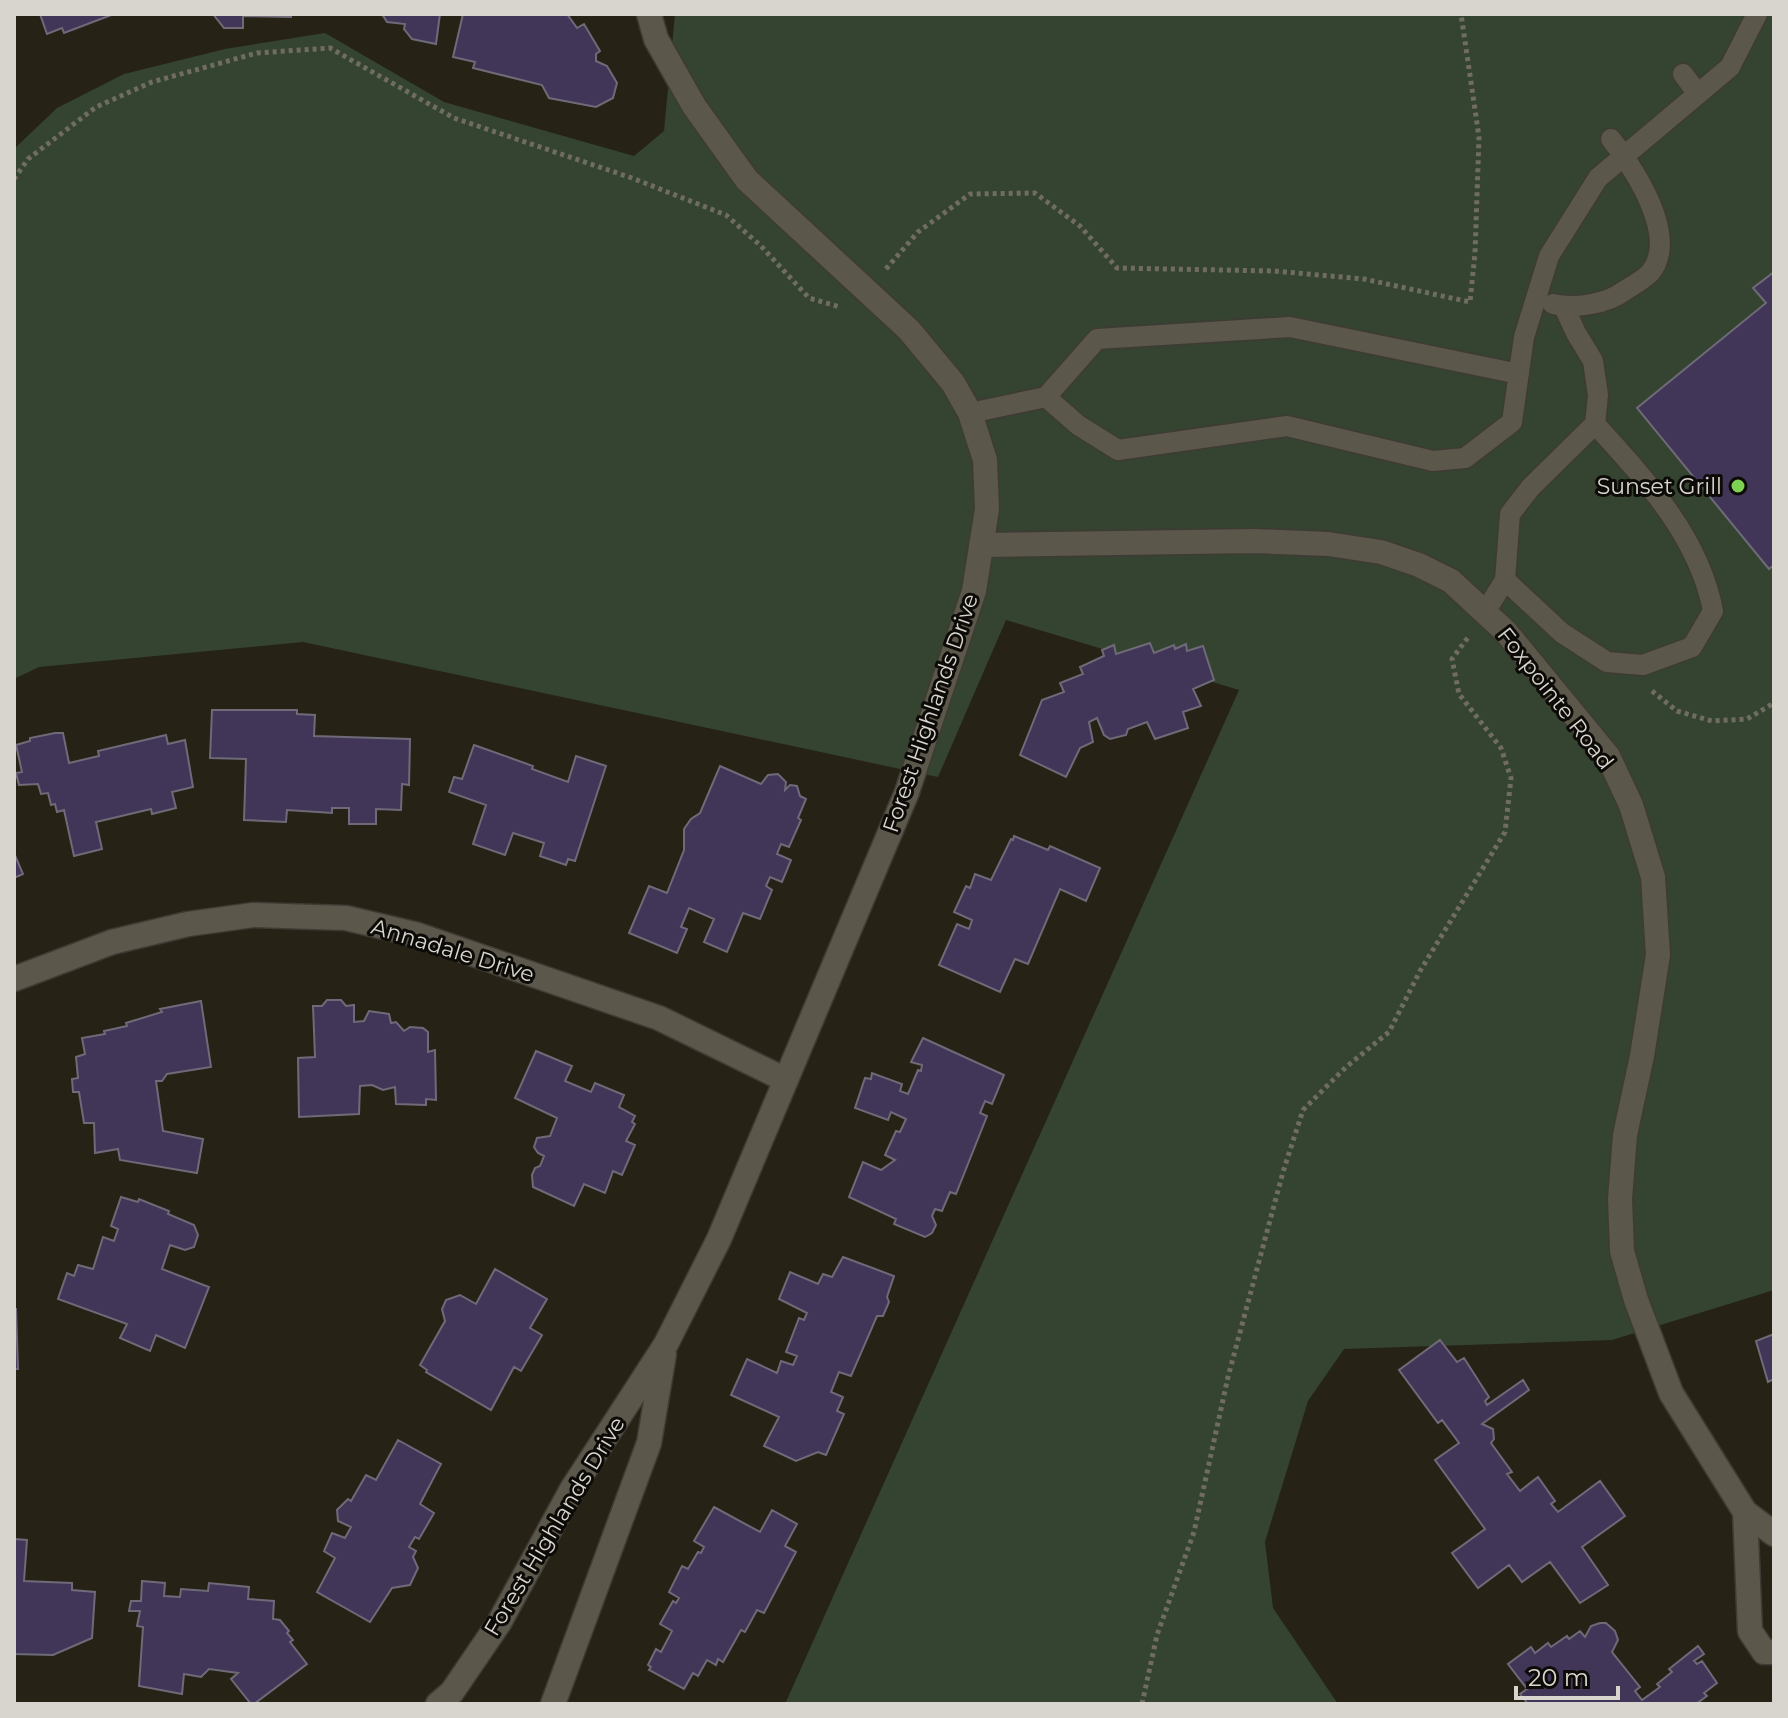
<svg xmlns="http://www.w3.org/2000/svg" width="1788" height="1718" font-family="Montserrat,sans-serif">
<rect width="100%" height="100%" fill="#262216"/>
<!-- green -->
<path fill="#344431" d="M675,14H1774V1290L1612,1340L1344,1349L1308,1401L1265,1542L1273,1608L1338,1704H785L1239,690L1006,620L938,777L303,642L39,667L14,679V149L57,108L124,74L225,49L325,33L444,102L634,156L664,131Z"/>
<!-- building -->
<path fill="#423658" stroke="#6e6a78" stroke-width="2" d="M40,14H114L64,33L62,28L47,34Z
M213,14H291V17L243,16V28H224Z
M382,14H440L436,44L412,39L404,29L405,24L387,22Z
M463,14H567L577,28L584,24L600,51L596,54V61L607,66L617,83L613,98L596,107L549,98L542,85L473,68L475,62L453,57Z
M1774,272V565L1769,569L1637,408L1766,303L1753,288Z
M1150,643L1154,653L1174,645L1175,649L1186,644L1187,651L1203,646L1214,680L1193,689L1201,706L1183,712L1188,728L1155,739L1147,722L1128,729L1126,735L1110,739L1104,735L1097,718L1089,722L1093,742L1080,748L1066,777L1020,755L1042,700L1064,692L1060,683L1083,674L1080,667L1104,656L1102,650L1114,645L1116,654Z
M212,710H297V714L315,715L314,736L410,739L409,785L402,784L401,810L376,809V824H349V808H332V813L287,810L286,822L244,820L246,759L210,758Z
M55,733H63L69,763L99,756L98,751L166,735L168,744L185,740L193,787L172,792L176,808L152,814L151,809L96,822L102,849L74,856L64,810L57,812L55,804L51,805L48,793L41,794L38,784L19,785L16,773L22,772L16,745L30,741V738Z
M474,745L533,766L532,769L568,782L576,756L606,766L575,861L568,859L566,865L540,856L544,843L513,833L505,855L473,844L486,805L449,792L454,777L462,779Z
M720,766L761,784L768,775L778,774L786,782L785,790L790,785L797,786L800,796L806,799L798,818L801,820L789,847L781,844L777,854L791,860L782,882L770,877L766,886L772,890L760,919L743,913L727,952L704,942L714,919L689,908L681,927L687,929L677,953L629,933L649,886L667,893L684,850V829L691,819L700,813Z
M1014,836L1048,850L1050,846L1100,868L1086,901L1060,889L1028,964L1015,959L1000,992L939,965L957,924L969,929L972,920L954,912L966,886L970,888L975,874L991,880L1011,839L1013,840Z
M14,853L23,874L14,878Z
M327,1000H341L346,1006L354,1005V1022L364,1021L369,1011L389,1014L391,1023L396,1022L404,1031L410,1027L423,1028L428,1032V1052L435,1050L436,1100L426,1099V1105L396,1104L395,1087L383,1090L372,1085L360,1086L359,1114L299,1117L298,1058L315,1057L313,1006H322Z
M201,1001L211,1067L167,1074L162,1081H156L163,1131L203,1139L197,1173L120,1160L118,1149L95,1153L94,1123H84L79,1092H73L72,1079L78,1078L76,1057L85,1054L82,1038L105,1034L104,1031L127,1026L126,1023L162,1012L160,1009Z
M923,1038L1004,1075L992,1104L985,1101L980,1113L987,1116L956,1194L950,1192L942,1211L935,1209L932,1216L936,1225L932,1233L925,1237L894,1224L896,1219L849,1197L863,1162L881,1170L895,1160L885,1155L896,1131L900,1132L906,1119L891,1112L888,1120L855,1108L865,1078L871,1079L872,1073L902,1084L900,1091L908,1094L918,1070L921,1071L922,1065L911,1062Z
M536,1051L572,1066L565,1081L591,1092L595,1083L624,1095L619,1107L635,1116L632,1122L635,1124L626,1141L635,1145L622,1175L613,1171L605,1193L584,1184L574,1206L533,1187L532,1175L535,1168L540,1166L544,1156L538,1153L534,1147L537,1138L550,1136L557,1118L515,1098Z
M121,1197L138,1202L139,1199L169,1211L168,1214L194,1225L198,1235L194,1247L185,1250L170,1245L162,1269L209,1287L185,1348L156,1335L150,1351L120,1338L127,1324L58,1299L67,1273L74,1276L78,1265L93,1269L103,1237L114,1241L118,1229L111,1226Z
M843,1257L894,1276L887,1297L889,1302L883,1316H877L851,1376L839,1372L831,1392L843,1397L837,1411L844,1414L826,1455L818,1452L796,1461L764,1446L779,1417L731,1395L747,1359L777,1373L781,1361L793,1365L797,1356L786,1352L799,1318L804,1320L807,1313L779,1299L790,1272L818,1284L823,1274L832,1277Z
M495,1269L547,1299L530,1328L542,1335L521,1371L514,1367L491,1410L426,1372L427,1370L420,1365L445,1321L442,1309L446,1300L460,1295L476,1304Z
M14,1309H16L18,1369H14Z
M1774,1334V1379L1768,1382L1756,1341Z
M1440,1340L1457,1362L1464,1358L1489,1397L1485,1401L1487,1405L1523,1380L1529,1390L1482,1424L1493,1429L1494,1439L1491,1443L1512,1472L1507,1474L1520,1491L1538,1477L1555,1501L1551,1504L1558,1512L1600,1481L1625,1516L1582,1547L1608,1585L1580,1603L1550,1562L1522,1582L1509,1565L1478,1588L1452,1553L1485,1529L1435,1460L1459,1443L1442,1420L1438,1423L1399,1370Z
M398,1440L441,1464L420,1504L434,1513L419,1539L415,1537L409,1547L416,1551L413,1557L418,1568L410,1585L392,1588L370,1622L317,1592L335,1558L324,1551L332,1533L345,1538L351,1527L338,1521L337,1510L348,1499L351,1501L366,1475L376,1480Z
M714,1507L760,1532L772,1510L797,1524L785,1546L796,1552L764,1613L757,1610L745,1632L741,1630L723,1662L718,1659L716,1665L707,1660L698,1676L693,1673L684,1689L649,1670L651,1667L648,1665L656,1649L661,1652L672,1631L660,1624L673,1601L676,1603L679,1598L669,1592L682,1566L688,1569L698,1552L701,1553L704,1547L694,1541Z
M14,1539L27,1540L24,1581L72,1583V1590L95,1592L92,1638L53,1655L14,1654Z
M142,1581L165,1583L164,1596L180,1597L181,1589L208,1591L209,1583L249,1587L248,1599L274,1601L273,1619L280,1620L289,1631L287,1633L293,1640L290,1642L307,1664L254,1704H251L231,1679L238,1673L209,1669L201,1677L184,1674L182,1694L139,1686L143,1627L137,1626L140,1611H129L131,1601H141Z
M1600,1623H1606L1615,1631L1618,1640L1612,1652L1640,1687L1635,1691L1642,1700L1660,1687L1657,1684L1672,1672L1669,1669L1698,1646L1704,1654L1694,1661L1697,1664L1702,1661L1717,1683L1704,1693L1707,1696L1696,1704H1528L1520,1694L1527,1689L1508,1664L1531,1647L1535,1653L1548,1643L1551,1647L1567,1636L1569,1639L1580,1631L1585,1637L1591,1626Z"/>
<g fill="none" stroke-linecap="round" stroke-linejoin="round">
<defs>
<path id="lane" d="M1683,74L1698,94
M1553,304C1574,309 1607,304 1624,291C1632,286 1643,280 1650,273C1680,237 1634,169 1611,139
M1046,397L1097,339L1290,327L1519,374
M970,413L1046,397L1078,425L1118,450L1287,426L1433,461L1465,458L1512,422L1524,337L1549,256L1598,178L1730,67L1757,14
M1505,580L1562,633L1607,662L1643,665L1692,647L1713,611C1699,536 1644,478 1595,424
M1485,612L1505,580L1510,514L1531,487L1595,424L1598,395L1593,361L1576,333L1564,307"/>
<path id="street" d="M981,545L1255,541L1328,544L1381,552L1419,565L1451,581L1506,632L1608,756L1631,805L1653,877L1658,955L1642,1056L1625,1135L1620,1199L1622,1251L1636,1300L1671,1393L1745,1512
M14,979L112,942L188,924L253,915L346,918L418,935L659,1018L786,1080
M1774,1534L1745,1512L1750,1631L1764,1652H1774
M438,1704L452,1692L499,1623L572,1489L666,1344L719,1239L907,792L974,591L987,509L985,460L970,413L953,383L909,330L747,180L694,106L656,39L649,14
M553,1704L649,1443L664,1354"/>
</defs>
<!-- lane casing -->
<use href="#lane" stroke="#3f3b34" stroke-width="23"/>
<!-- street casing -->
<use href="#street" stroke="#3f3b34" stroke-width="27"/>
<!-- path -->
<path stroke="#706c62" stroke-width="5" stroke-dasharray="4 4" stroke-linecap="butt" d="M14,179L28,159L96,107L152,82L257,53L330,48L454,118L632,178L726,215L761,246L809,298L840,307
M886,269L918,232L970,194L1035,193L1080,226L1117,268L1274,271L1364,279L1470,302L1475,253L1479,137L1461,14
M1652,691L1677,711L1712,721L1747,719L1774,703
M1142,1704L1157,1635L1194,1532L1228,1377L1283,1172L1303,1110L1346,1067L1389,1032L1420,971L1505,832L1511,778L1501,748L1459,694L1452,659L1469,636"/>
<!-- lane -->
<use href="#lane" stroke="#5b574a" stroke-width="20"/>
<!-- street -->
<use href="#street" stroke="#5b574a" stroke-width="24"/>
</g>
<!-- markers -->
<circle fill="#7dd153" stroke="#0d0b07" stroke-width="3" cx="1738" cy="486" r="8"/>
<g text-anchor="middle" stroke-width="6" stroke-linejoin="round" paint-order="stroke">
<!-- poi labels -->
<g font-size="22" fill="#d8d5ce" stroke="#0d0b07" text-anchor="end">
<text x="1722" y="494">Sunset Grill</text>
</g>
<!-- street labels -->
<g font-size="22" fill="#d8d5ce" stroke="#0d0b07">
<text transform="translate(1556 698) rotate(52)" y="8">Foxpointe Road</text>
<text transform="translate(930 713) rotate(-71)" y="8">Forest Highlands Drive</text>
<text transform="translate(453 950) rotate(17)" y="8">Annadale Drive</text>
<text transform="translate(554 1526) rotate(-59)" y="8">Forest Highlands Drive</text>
</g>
</g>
<!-- border -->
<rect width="1788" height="1718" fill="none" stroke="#d8d5ce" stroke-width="32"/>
<!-- scale -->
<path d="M1516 1686v12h102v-12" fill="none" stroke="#d8d5ce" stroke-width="4"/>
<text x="1528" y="1686" font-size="24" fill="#d8d5ce" stroke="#0d0b07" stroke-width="6" paint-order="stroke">20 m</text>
</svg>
